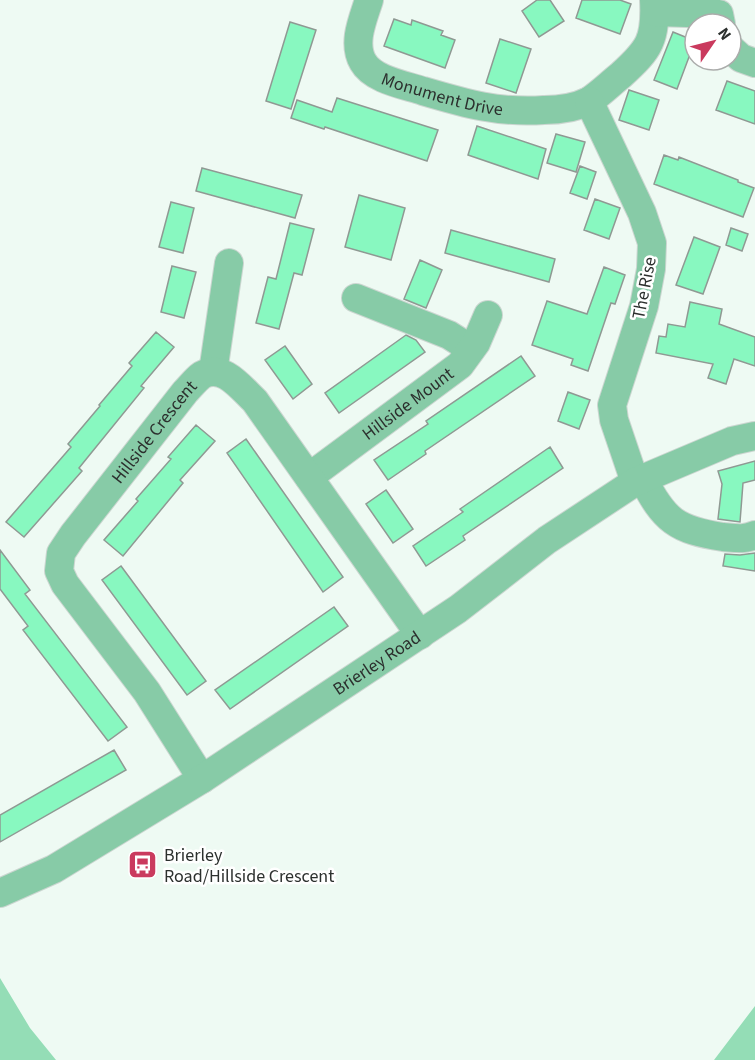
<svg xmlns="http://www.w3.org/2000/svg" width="755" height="1060" font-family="'Source Sans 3',sans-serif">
<rect width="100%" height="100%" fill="#eefaf3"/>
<!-- green -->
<path fill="#94ddb6" d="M0,978L30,1028L56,1060H0Z
M755,1006V1060H714Z"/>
<!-- building -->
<path fill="#88f8c0" stroke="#8f9993" stroke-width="1.5" d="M537,0H550L564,21L539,37L522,11Z
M582,0H620L631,4L620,34L576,18Z
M394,19L411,25L412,20L443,31L441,35L455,40L445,68L384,46Z
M290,22L316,30L291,109L266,101Z
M673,32L695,41L677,89L654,80Z
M500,39L531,49L516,93L486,83Z
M727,81L755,91V124L716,110Z
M629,90L659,100L649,130L619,120Z
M337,98L438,130L427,161L325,127L324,129L291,118L297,100L332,112Z
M477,126L546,149L538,179L468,155Z
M556,134L585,142L576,172L547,163Z
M664,155L678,160L679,157L738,180V182L754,188L743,217L654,184Z
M580,166L596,172L587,199L570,193Z
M202,168L302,195L295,218L196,191Z
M359,195L405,208L391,260L345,247Z
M595,199L620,208L609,239L584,230Z
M171,202L194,208L183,253L159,247Z
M290,223L314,229L302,275L294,273L279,329L256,323L268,277L276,279Z
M731,228L748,234L742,251L726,245Z
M451,230L555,259L549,282L445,253Z
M694,237L720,247L703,294L676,285Z
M420,260L442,270L426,308L404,299Z
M172,266L196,272L184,318L161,312Z
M604,267L625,275L615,304L611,303L588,371L571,365L573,359L532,345L547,301L587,314Z
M690,302L722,309L719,324L755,337V366L734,359L726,384L708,378L713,364L656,353L659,336L666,337L668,324L685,327Z
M156,332L174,347L141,386L144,388L79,468L82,471L24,537L6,522L71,447L68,444L100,406L99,405L132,366L129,363Z
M406,335L416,340L425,352L339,413L325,393Z
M285,346L312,384L293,399L265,360Z
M521,356L535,376L425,451L426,454L388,480L374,460L428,424L426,421Z
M568,392L590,400L579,429L558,421Z
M196,425L215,441L180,480L183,483L123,556L104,540L138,501L136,499L171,459L168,457Z
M246,439L343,577L323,592L227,453Z
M550,447L563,468L463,536L465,540L426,566L413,546L463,512L460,509Z
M755,461V480L743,483L740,522L718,519L722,484L718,471Z
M386,490L413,529L393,543L366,504Z
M0,550L30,590L25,594L127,727L108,741L23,630L28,626L0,589Z
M755,553V571L723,566L725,554L740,555Z
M121,566L206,681L187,695L102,580Z
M334,607L348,626L230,709L215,690Z
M114,750L126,770L0,842V815Z"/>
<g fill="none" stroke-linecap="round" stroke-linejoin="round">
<defs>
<g id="minor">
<path id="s1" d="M369,0C363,19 352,43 363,62C373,80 405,85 423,91C467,104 498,113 544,110C560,110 575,108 589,101C600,94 611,83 621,75C650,49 656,39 654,0"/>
<path d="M655,12L719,14L721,24"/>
<path d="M731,49L741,58L755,63"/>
<path d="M589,101L642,213L652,243L651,269L644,306L612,405L614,420L635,482"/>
<path d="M356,298L449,335L471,349"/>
<path d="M213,372L229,263"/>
<path id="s2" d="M309,477L460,365L476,343L488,315"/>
<path d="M643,479C664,520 676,530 723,537C735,538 744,540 755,535"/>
<path id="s3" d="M202,779L147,692L65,584L59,571L61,553L73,535L185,392C190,387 196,379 202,375C223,363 241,388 255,401L420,635"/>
<path id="s4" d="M0,893L54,869L202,779L458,609L547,540L635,482L732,441L755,436"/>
</g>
</defs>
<!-- minor casing -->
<use href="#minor" stroke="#cbd6d0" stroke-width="30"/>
<!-- minor -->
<use href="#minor" stroke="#87cba7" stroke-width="28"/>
</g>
<!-- icons -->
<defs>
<symbol id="bus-square" viewBox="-11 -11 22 22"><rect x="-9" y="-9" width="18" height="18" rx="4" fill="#ca3a5e" stroke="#fff"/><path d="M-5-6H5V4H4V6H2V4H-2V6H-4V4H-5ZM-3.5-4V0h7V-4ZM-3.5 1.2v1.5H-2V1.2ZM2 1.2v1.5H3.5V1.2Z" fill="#fff"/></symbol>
</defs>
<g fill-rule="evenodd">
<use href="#bus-square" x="126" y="848" width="33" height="33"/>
</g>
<g text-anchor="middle" stroke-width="5" stroke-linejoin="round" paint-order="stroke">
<!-- street labels -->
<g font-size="18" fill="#2c302e" stroke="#fff">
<text dy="6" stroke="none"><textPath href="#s1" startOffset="152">Monument Drive</textPath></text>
<text transform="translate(644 288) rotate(-79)" y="6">The Rise</text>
<text dy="6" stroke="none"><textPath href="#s2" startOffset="123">Hillside Mount</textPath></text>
<text dy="6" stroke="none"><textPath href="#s3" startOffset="424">Hillside Crescent</textPath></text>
<text dy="6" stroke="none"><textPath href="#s4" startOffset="442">Brierley Road</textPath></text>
</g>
<!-- poi labels -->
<g font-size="18" fill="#2c302e" stroke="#fff" text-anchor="start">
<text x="164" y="861">Brierley<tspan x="164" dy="21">Road/Hillside Crescent</tspan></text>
</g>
</g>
<!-- north arrow -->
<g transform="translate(713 42) rotate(55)"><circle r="28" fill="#ffffff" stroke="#abacab" stroke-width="1.5"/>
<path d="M0-4.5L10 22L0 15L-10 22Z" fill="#ca3a5e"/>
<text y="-9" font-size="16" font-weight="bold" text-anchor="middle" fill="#2c302e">N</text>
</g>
</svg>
